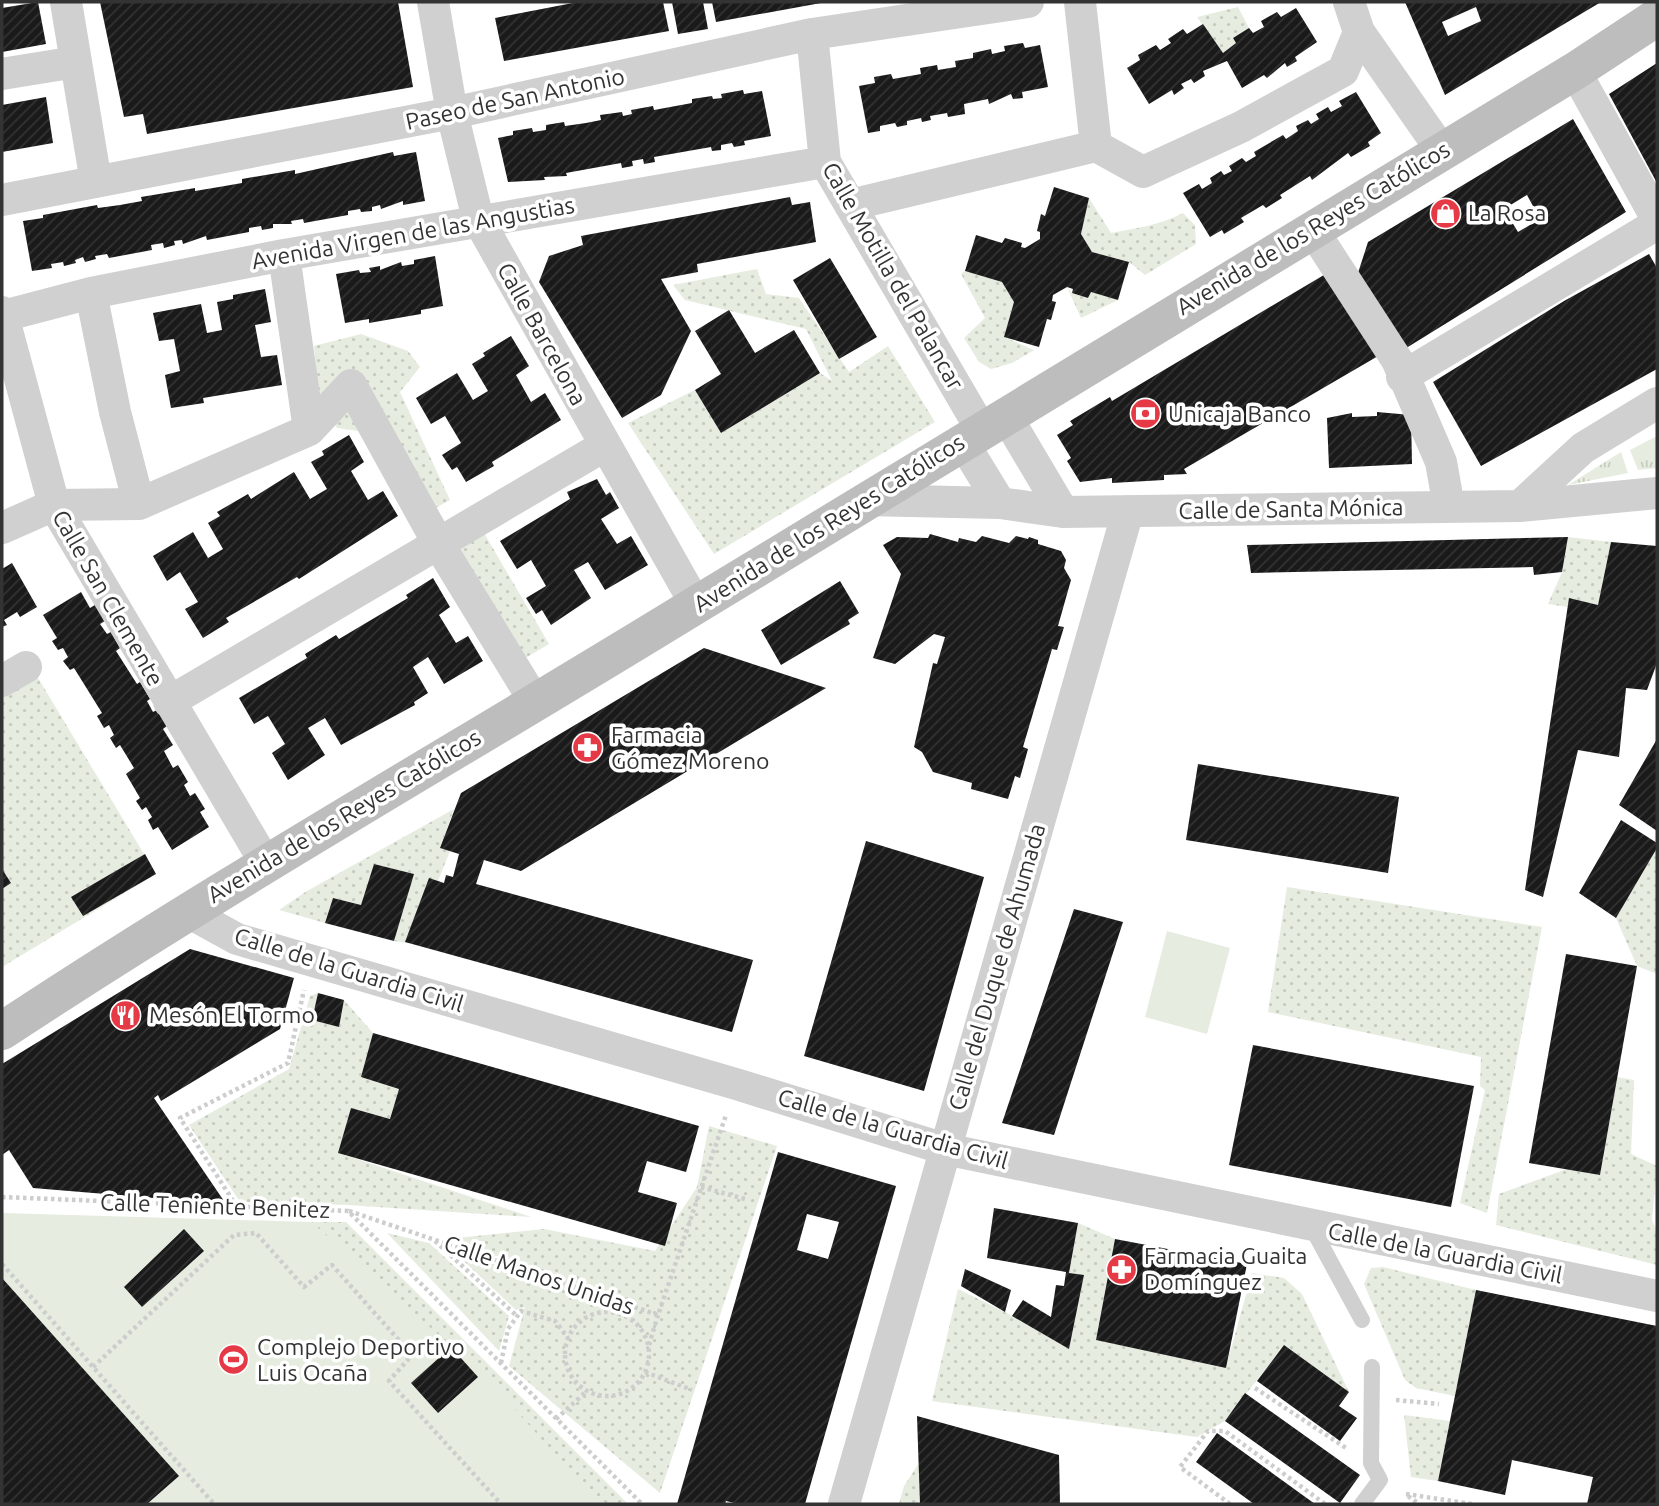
<svg xmlns="http://www.w3.org/2000/svg" width="1659" height="1506" font-family="Ubuntu,sans-serif">
<defs>
<pattern id="grass-tufts" width="24" height="20" patternUnits="userSpaceOnUse" patternTransform="scale(1.75)"><rect width="24" height="20" fill="#e6ecdf"/><path d="M3 7l-1-3M5 7V3M7 7l1-3M15 17l-1-3M17 17v-4M19 17l1-3" fill="none" stroke="#c6cbc0"/></pattern>
<pattern id="garden-dots" width="8" height="8" patternUnits="userSpaceOnUse" patternTransform="scale(1.75)"><rect width="8" height="8" fill="#e6ecdf"/><path d="M2 2h.1M6 6h.1" fill="none" stroke="#c6cbc0" stroke-width="1.8" stroke-linecap="round"/></pattern>
<pattern id="building-hatch" width="6" height="6" patternUnits="userSpaceOnUse" patternTransform="scale(1.75)"><rect width="6" height="6" fill="#1a1a1a"/><path d="M-1 1l2-2M0 6l6-6M5 7l2-2" fill="none" stroke="#333"/></pattern>
</defs>
<rect width="100%" height="100%" fill="#fff"/>
<!-- grass -->
<path fill="url(#grass-tufts)" d="M1657,436V468L1638,470L1630,450Z
M1621,452L1628,473L1568,485Z"/>
<!-- garden -->
<path fill="url(#garden-dots)" d="M1238,7L1249,28L1233,38L1236,43L1223,53L1197,17Z
M1089,198L1111,233C1136,228 1161,225 1183,213L1195,225L1196,244L1145,275L1129,262L1092,252L1081,234Z
M757,269L766,294L799,298L849,372L888,346L935,422L714,554L628,423L695,390L721,433L820,373L832,381L806,329L685,300L673,285Z
M965,271L1002,282L1014,302L1004,337L1034,350L1012,363L991,369L979,362L964,338L985,318L961,274Z
M1067,287L1072,293L1088,298L1091,292L1118,300L1081,318Z
M361,334L408,351L420,367L400,392L450,500L432,510L387,435L337,428L318,399L314,346Z
M484,533L549,644L522,660L457,549Z
M1568,537L1611,542L1598,605L1570,599L1568,607L1548,604L1562,572Z
M35,673L156,874L2,967V692Z
M454,809L440,848L450,851L438,881L429,879L408,943L394,941L414,874L374,864L361,905L333,898L325,923L279,910L307,891Z
M1657,848V974L1637,966L1616,918Z
M1287,887L1542,927L1487,1213L1460,1203L1485,1090L1480,1086L1481,1057L1268,1012Z
M318,993L312,1020L339,1026L344,1000L373,1033L361,1077L399,1089L390,1119L351,1109L339,1153L531,1217L347,1205L240,1202L189,1125L289,1069L310,996Z
M1617,1077L1634,1080L1631,1154L1657,1166L1652,1220L1657,1231V1265L1496,1225L1499,1194L1567,1169L1600,1175Z
M709,1126L777,1146L660,1493L509,1366L525,1307L516,1310L451,1249L531,1278L534,1269L447,1239L544,1229L655,1251L697,1187Z
M311,1222H346L628,1504H591L451,1347Z
M1078,1223L1115,1239L1096,1340L1226,1367L1252,1273L1284,1278L1302,1294L1349,1392L1284,1345L1225,1421L1197,1437L932,1401L958,1289L1005,1312L1069,1349L1084,1276L1069,1273Z
M387,1233L429,1243L509,1316L499,1351Z
M1383,1267L1476,1290L1455,1396L1416,1388L1405,1380L1364,1284L1371,1268Z
M1404,1415L1450,1421L1438,1481L1411,1477Z
M919,1463L920,1504H899L904,1486Z"/>
<!-- pitch -->
<path fill="#e6ecdf" d="M1167,931L1230,948L1207,1034L1145,1017Z
M3,1213L311,1222L483,1374L600,1504H2Z"/>
<!-- building -->
<path fill="url(#building-hatch)" fill-rule="evenodd" d="M38,2L46,44L2,52V8Z
M100,2H398L413,87L147,134L143,114L124,117Z
M578,2H663L669,31L504,61L495,18Z
M672,2H703L708,29L678,34Z
M712,2H821V3L716,22Z
M1405,2H1601L1445,95ZM1476,7L1481,21L1448,36L1442,22Z
M1296,8L1317,42L1295,57L1297,61L1287,67L1285,63L1267,78L1264,75L1242,88L1227,61L1203,71L1205,76L1194,83L1191,79L1181,84L1184,88L1174,95L1172,90L1149,104L1127,68L1140,60L1138,55L1156,45L1160,50L1171,43L1168,39L1183,29L1187,34L1203,24L1223,53L1236,43L1233,38L1249,28L1253,33L1264,27L1261,21L1277,12L1281,17Z
M1023,43L1025,48L1040,45L1048,87L1022,92L1023,98L1013,99L1011,94L989,104L988,99L964,104L965,114L948,117L947,113L930,116L931,120L922,122L921,118L907,121V125L897,127L895,123L880,126V131L868,133L859,86L875,83L874,77L891,74L893,79L921,74L920,68L937,65L938,70L956,67L955,61L973,58V53L991,49L992,54L1005,51L1004,46Z
M1657,63V183L1609,94Z
M743,90L744,94L762,91L771,136L744,141L745,145L734,147L732,143L721,145V150L712,151L711,147L654,157L655,162L644,164L643,159L632,161L633,166L622,168L621,163L566,173L567,176L544,177L545,180L508,182L498,138L513,135V131L532,128L533,132L546,130V125L564,122L565,126L586,123L601,120L600,115L622,112L623,116L632,114L631,110L653,106L654,110L692,103V99L712,96L713,99L722,98L721,94Z
M1356,92L1381,133L1368,142L1370,146L1351,157L1348,153L1312,180L1310,176L1280,195L1282,198L1266,208L1263,205L1241,218L1244,222L1224,234L1222,230L1210,237L1183,193L1199,184L1202,189L1212,183L1210,178L1221,171L1224,175L1232,171L1229,166L1242,158L1246,162L1256,156L1254,152L1283,135L1286,139L1298,131L1296,126L1308,120L1311,124L1319,119L1316,114L1328,107L1331,112L1342,106L1339,101Z
M46,97L53,143L2,152V105Z
M1573,119L1626,212L1403,350L1357,276L1368,242ZM1527,195L1540,219L1518,232L1504,209Z
M393,152L394,156L416,152L425,201L403,205V201L381,209L380,205L372,207V211L361,212L360,209L348,211V215L304,223L303,219L291,221L292,224H273V228L262,230L261,226L249,228V232L207,240L206,236L183,244L182,240L174,241L175,245L164,248L163,243L151,245L152,250L109,258L107,254L95,256L96,259L85,262L83,257L75,260L76,263L64,266L63,262L51,264L52,268L32,271L23,221L43,218V215L97,205L98,208L120,205L142,201L141,197L195,188V191L219,187L242,183V179L295,170V174Z
M1054,187L1089,198L1081,234L1092,252L1129,262L1118,300L1091,292L1088,298L1072,293L1073,289L1067,287L1053,295L1052,301L1056,302L1051,320L1047,319L1039,347L1004,337L1014,302L1002,282L965,271L976,235L1002,243L1005,238L1022,243L1021,247L1025,248L1040,239V232L1037,231L1041,214L1045,216Z
M790,197L792,205L810,202L816,242L697,264L698,272L661,279L691,331L661,395L622,418L539,282L549,256L583,245L581,236Z
M1649,254L1657,268V369L1481,466L1433,382L1564,301Z
M435,256L443,306L421,310V314L369,323V319L345,323L336,274L359,270L360,273L371,272L369,268L380,266V270L401,262L402,266L414,264V260Z
M830,258L877,337L839,359L793,280Z
M1334,269L1385,352L1184,469L1187,474L1164,475V480L1112,483V478L1080,482L1067,461L1071,458L1057,435L1073,425L1070,421L1110,397L1112,401Z
M265,289L271,322L255,325L261,357L277,355L282,385L203,398L204,403L171,408L165,375L180,371L174,339L159,341L153,313L201,304L207,333L222,330L217,302L233,299V295Z
M729,310L755,353L794,330L820,373L721,433L695,390L721,374L695,331Z
M511,336L529,366L516,375L531,402L545,393L561,420L492,462L494,466L466,482L457,467L452,470L442,455L461,443L445,416L431,424L416,398L457,373L473,400L488,391L472,364L485,356L483,353Z
M1377,412L1411,415L1412,464L1329,468L1327,418L1352,413V417L1377,416Z
M349,435L364,462L351,471L368,500L383,491L398,516L299,579L297,577L226,618L229,622L203,638L185,609L198,602L180,572L167,581L153,556L193,532L208,558L223,549L208,523L220,516L217,512L248,494L251,499L294,472L310,499L327,489L311,462L324,455L322,451Z
M597,479L606,495L610,492L619,508L601,519L617,544L631,536L648,565L605,590L588,562L574,570L591,598L551,625L542,610L536,614L526,598L546,586L531,560L517,569L500,541L570,499L567,492Z
M930,534L958,542L959,538L976,542L982,536L1009,543L1016,536L1028,539L1029,537L1038,540V544L1061,551L1066,560L1064,568L1071,580L1058,626L1064,627L1057,650L1052,649L1023,747L1028,749L1020,778L1015,776L1008,799L971,789L972,783L933,772L922,752L914,747L933,663L937,664L945,637L934,634L895,664L873,658L901,574L883,545L897,537L928,538Z
M1568,537L1562,572L1534,575L1533,567L1251,573L1247,545Z
M1611,542L1657,546V663L1647,690L1626,688L1619,757L1578,750L1543,897L1525,890L1569,598L1598,605Z
M12,563L37,607L20,617L17,612L4,620L7,625L2,627V569Z
M433,578L450,607L439,615L456,643L468,636L483,661L444,684L428,657L413,667L428,693L414,702L415,705L341,745L325,718L308,728L325,755L288,780L272,753L285,744L268,716L254,724L239,698L307,658L305,654L336,635L339,639L408,598L406,595Z
M840,581L859,613L848,620L850,624L781,665L761,630Z
M81,592L90,608L95,605L105,621L100,624L107,634L111,632L120,648L116,651L137,684L140,682L150,699L147,701L153,712L157,710L167,726L163,729L173,745L164,751L173,768L178,765L188,782L184,785L190,796L195,793L205,809L200,812L209,827L172,850L158,827L153,830L148,820L152,817L146,807L142,810L136,801L140,798L126,774L134,768L120,745L116,748L110,738L114,735L109,725L104,728L97,716L102,713L74,668L70,670L63,661L68,657L63,648L58,650L52,641L57,638L43,615Z
M704,648L826,688L521,871L484,860L476,884L753,960L732,1032L405,942L429,878L444,883L446,875L453,877L459,854L440,848L461,793Z
M1657,739V831L1619,805Z
M1198,764L1399,797L1388,873L1186,840Z
M1621,820L1657,843V848L1616,918L1579,893Z
M866,841L984,877L924,1091L804,1056Z
M145,854L156,874L83,916L71,897Z
M374,864L414,874L394,941L325,923L333,898L361,905Z
M2,869L11,883L2,889Z
M1074,909L1123,922L1054,1135L1002,1123Z
M190,949L294,978L280,1029L161,1101L158,1095L154,1098L226,1204L33,1188L9,1150L2,1155V1064Z
M1566,954L1637,966L1600,1175L1529,1163Z
M318,993L344,1000L339,1027L312,1020Z
M373,1033L699,1126L686,1172L647,1161L638,1192L677,1203L665,1246L338,1153L351,1108L390,1119L399,1089L361,1077Z
M1253,1045L1474,1086L1451,1207L1229,1165Z
M778,1152L896,1186L805,1504H738L726,1501L725,1504H677ZM807,1214L839,1222L828,1259L797,1250Z
M994,1208L1078,1223L1069,1273L1084,1275L1069,1349L1012,1316L1023,1300L1051,1317L1056,1285L1064,1286L1066,1272L987,1258Z
M184,1229L204,1251L142,1307L124,1287Z
M1115,1239L1247,1264L1226,1368L1096,1340Z
M965,1269L1011,1290L1005,1312L961,1286Z
M2,1278L179,1476L147,1504H2Z
M1476,1290L1657,1326V1504H1587L1593,1477L1512,1460L1505,1495L1438,1481Z
M1284,1345L1349,1392L1339,1406L1357,1418L1340,1441L1257,1381Z
M451,1347L478,1377L438,1413L411,1383Z
M1245,1393L1360,1475L1340,1503L1225,1421Z
M917,1416L1059,1455L1060,1504H920Z
M1217,1433L1315,1504H1254L1196,1462Z"/>
<g fill="none" stroke-linecap="round" stroke-linejoin="round">
<!-- path -->
<path stroke="#cdcdcd" stroke-width="4.5" stroke-dasharray="3.5 3.5" stroke-linecap="butt" d="M701,1187L745,1199
M2,1197L348,1211L642,1504
M237,1207L180,1118L288,1063L304,990
M349,1211L658,1315L726,1115
M435,1241L517,1316
M2,1264L214,1504
M565 1354a42 42 0 1 1 84 0a42 42 0 1 1-84 0Z
M649,1345L658,1315
M501,1363L508,1329L521,1311L555,1321L568,1338
M93,1367L234,1235L256,1233L304,1287L332,1265L412,1355L389,1381L501,1504
M645,1372L692,1390
M1255,1388L1346,1448
M1396,1400L1439,1404
M556,1419L587,1391
M1406,1494L1472,1504
M1408,1496L1419,1504
M1230,1504L1180,1467L1208,1431H1225L1325,1504"/>
<!-- lane -->
<path stroke="#d0d0d0" stroke-width="16" d="M1311,1226L1362,1320
M1362,1504L1380,1480L1371,1463L1372,1367"/>
<!-- street -->
<path stroke="#d0d0d0" stroke-width="32" d="M66,2L96,182
M433,2L452,113L478,219L696,605
M1080,2L1096,146L1143,172L1241,127L1343,71L1359,32L1349,2
M1359,32L1442,151
M812,34L825,162L981,429
M1575,71L1657,219
M2,74L76,62
M2,200L452,113L812,34L1028,2
M850,205L1096,146
M1312,229L1397,360L1441,462L1449,507
M284,255L309,430L351,385L438,543L535,702
M2,312L54,505L265,862
M3,316L91,293L284,255L825,162
M1402,377L1657,224
M1657,403L1583,448L1520,506L1657,493
M1005,414L1063,512
M962,441L1000,503
M864,500L1000,503L1063,512L1520,506
M139,504L309,430
M2,528L54,505L139,504L115,412L91,293
M2,681L26,667
M169,702L604,446
M186,911L237,939L736,1084L945,1149L1657,1296
M844,1504L1128,511"/>
<!-- secondary -->
<path stroke="#bdbdbd" stroke-width="38" d="M2,1031C229,881 465,747 696,605C988,425 1281,247 1575,71L1657,17"/>
</g>
<!-- icons -->
<defs>
<symbol id="shop-disc" viewBox="-11 -11 22 22"><circle r="9.5" fill="#e63946" stroke="#fff"/><path d="M-5-2.5h2.3a2.7 3.5 0 0 1 5.4 0H5L5.5 6h-11ZM-1.5-2.5h3a1.5 2.3 0 0 0-3 0Z" fill="#fff"/></symbol>
<symbol id="bank-disc" viewBox="-11 -11 22 22"><circle r="9.5" fill="#e63946" stroke="#fff"/><path d="M-6-4H6V4H-6ZM0-2.3a2.3 2.3 0 1 0 0 4.6a2.3 2.3 0 1 0 0-4.6Z" fill="#fff"/></symbol>
<symbol id="pharmacy-disc" viewBox="-11 -11 22 22"><circle r="9.5" fill="#e63946" stroke="#fff"/><path d="M-2-6h4v4h4v4h-4v4h-4v-4h-4v-4h4Z" fill="#fff"/></symbol>
<symbol id="restaurant-disc" viewBox="-11 -11 22 22"><circle r="9.5" fill="#e63946" stroke="#fff"/><path d="M-5-6h1v4h1v-4h1v4h1v-4h1v5L-1.5 .5V6h-2V.5L-5-1ZM5-6V6H3V1.5H1.5Q1.5-4 5-6Z" fill="#fff"/></symbol>
<symbol id="stadium-disc" viewBox="-11 -11 22 22"><circle r="9.5" fill="#e63946" stroke="#fff"/><path d="M0-5a6.5 5 0 1 0 0 10a6.5 5 0 1 0 0-10ZM-3.5-1.8h7v3.6h-7Z" fill="#fff"/></symbol>
</defs>
<g fill-rule="evenodd">
<use href="#shop-disc" x="1428" y="196" width="35" height="35"/>
<use href="#bank-disc" x="1128" y="396" width="35" height="35"/>
<use href="#pharmacy-disc" x="570" y="730" width="35" height="35"/>
<use href="#restaurant-disc" x="108" y="998" width="35" height="35"/>
<use href="#pharmacy-disc" x="1104" y="1252" width="35" height="35"/>
<use href="#stadium-disc" x="216" y="1342" width="35" height="35"/>
</g>
<g text-anchor="middle" stroke-width="7" stroke-linejoin="round" paint-order="stroke">
<!-- street labels -->
<g font-size="23" fill="#333" stroke="#fff">
<text transform="translate(515 99) rotate(-12)" y="8">Paseo de San Antonio</text>
<text transform="translate(1313 228) rotate(-31)" y="8">Avenida de los Reyes Católicos</text>
<text transform="translate(413 233) rotate(-10)" y="8">Avenida Virgen de las Angustias</text>
<text transform="translate(893 276) rotate(60)" y="8">Calle Motilla del Palancar</text>
<text transform="translate(542 334) rotate(61)" y="8">Calle Barcelona</text>
<text transform="translate(1291 509) rotate(-1)" y="8">Calle de Santa Mónica</text>
<text transform="translate(829 523) rotate(-32)" y="8">Avenida de los Reyes Católicos</text>
<text transform="translate(108 598) rotate(60)" y="8">Calle San Clemente</text>
<text transform="translate(344 816) rotate(-31)" y="8">Avenida de los Reyes Católicos</text>
<text transform="translate(997 967) rotate(-74)" y="8">Calle del Duque de Ahumada</text>
<text transform="translate(349 970) rotate(17)" y="8">Calle de la Guardia Civil</text>
<text transform="translate(893 1129) rotate(16)" y="8">Calle de la Guardia Civil</text>
<text transform="translate(215 1206) rotate(2)" y="8">Calle Teniente Benitez</text>
<text transform="translate(1445 1253) rotate(11)" y="8">Calle de la Guardia Civil</text>
<text transform="translate(539 1275) rotate(19)" y="8">Calle Manos Unidas</text>
</g>
<!-- poi labels -->
<g font-size="23" fill="#333" stroke="#fff" text-anchor="start">
<text x="1468" y="221">La Rosa</text>
<text x="1168" y="422">Unicaja Banco</text>
<text x="611" y="743">Farmacia<tspan x="611" dy="26">Gómez Moreno</tspan></text>
<text x="149" y="1023">Mesón El Tormo</text>
<text x="1144" y="1264">Farmacia Guaita<tspan x="1144" dy="26">Domínguez</tspan></text>
<text x="257" y="1355">Complejo Deportivo<tspan x="257" dy="26">Luis Ocaña</tspan></text>
</g>
</g>
<!-- border -->
<rect width="1659" height="1506" fill="none" stroke="#333333" stroke-width="7"/>
</svg>
